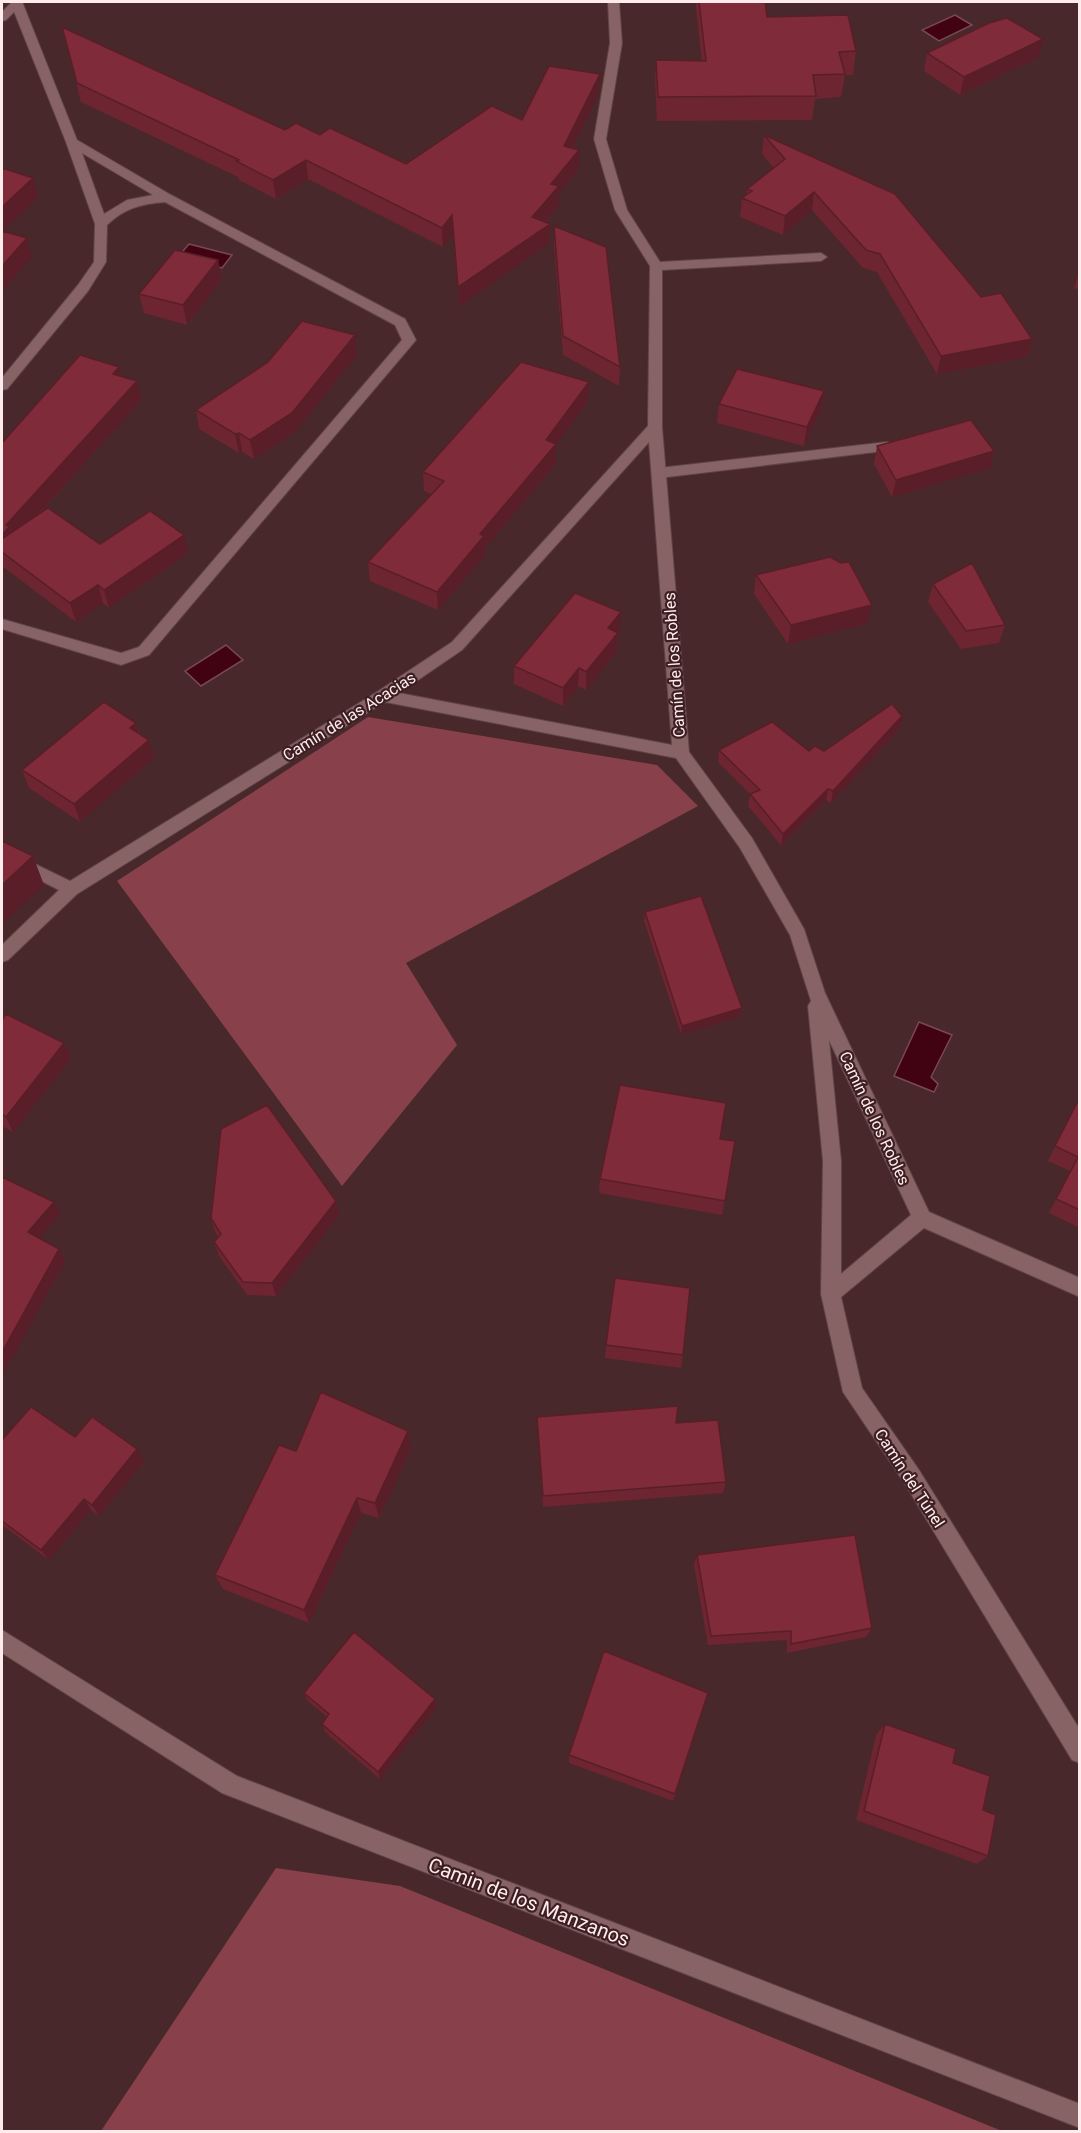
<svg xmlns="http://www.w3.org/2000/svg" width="1081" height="2133" font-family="Roboto,sans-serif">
<rect width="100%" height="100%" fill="#48282b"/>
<!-- green -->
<path fill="#88414a" d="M368,717L657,765L698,806L406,963L457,1045L342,1186L117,881Z
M276,1868L400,1886L1002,2131H101Z"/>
<!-- water -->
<path fill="#410211" stroke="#7a4853" stroke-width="1.5" d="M955,15L972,25L939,41L922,30Z
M189,244L232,255L222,268L178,257Z
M226,645L243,660L201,686L185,671Z
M919,1022L952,1035L931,1077L938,1084L934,1092L894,1076Z"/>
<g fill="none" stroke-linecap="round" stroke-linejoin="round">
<defs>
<path id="lane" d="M13,2H21L23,4L77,140L171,195L405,319L416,340L149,655L121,665L2,629V619L121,653L139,647L402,340L395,325L165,202C141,204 125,208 107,225L106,262L88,291L7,389L2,390V378L78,285L94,262L95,224L66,142L11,4ZM82,153L153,195L127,200L104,214Z
M887,442L892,444L894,447L892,450L659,478L652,473L659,468Z"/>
<path id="street" d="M12,2H24L6,20L2,21V12Z
M608,2H619L622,43L606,139L627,210L660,262L821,253L827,257L821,261L662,270V427L689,752L752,838L804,929L825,993L929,1212L1080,1278V1297L924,1228L841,1297L862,1388L919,1470L1080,1730V1763L1072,1760L905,1484L843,1392L821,1294L823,1161L808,1006L811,1001L790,935L740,848L676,758L385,702L77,894L8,960L2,962V945L59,890L2,861V848L70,881L377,692L452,642L648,426L650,266L615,210L594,139L610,43ZM649,442L672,745L399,693L462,650ZM829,1040L911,1215L841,1274V1161Z
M2,1630L237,1776L1080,2104V2128L222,1793L2,1653Z"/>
</defs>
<!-- lane casing -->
<use href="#lane" stroke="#5f4447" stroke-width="2"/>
<!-- street casing -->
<use href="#street" stroke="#5f4447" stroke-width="2"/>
<!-- lane -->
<use href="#lane" fill="#886365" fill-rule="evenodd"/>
<!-- street -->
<use href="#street" fill="#886365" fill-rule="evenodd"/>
</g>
<!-- wall -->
<path fill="#6d2531" d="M696,2H765L767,17L856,51L853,75H845L841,97L815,99L812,120L657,121L655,83L656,60L702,61L696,9Z
M62,27L285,130L320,135L406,164L522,120L599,93L572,148L579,150V169L559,192V205L545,222L550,224V243L459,306L453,234L443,247L308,179L276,199L239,180L238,177L81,102Z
M927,53L1039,57L960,95L924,71Z
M764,135L981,297L1032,339L1027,357L937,374L877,272L863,268L812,210L783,235L740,217L742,198L747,195V189L774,168L762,154Z
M554,226L620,367L619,386L563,355L554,245Z
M218,260L222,279L187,325L144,313L139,294Z
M1080,270V290L1074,288Z
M357,355L295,432L254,459L242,452L239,453L199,429L196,410Z
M121,376L141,400L38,515L100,544L188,553L109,608L103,603L76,622L2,566V443Z
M589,382L588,401L556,445V463L485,548V555L438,610L370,581L368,562L431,494L424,491L423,472Z
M824,391L821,410L804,446L717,423L719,404Z
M877,446L994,451L990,468L892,497L874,464Z
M756,575L868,623L788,644L754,594Z
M933,584L1005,625L999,643L961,649L928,602Z
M620,631L618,634L617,651L586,690L578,686L563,706L514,684V666Z
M136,723L140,734L149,740L154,758L80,822L29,788L22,770Z
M900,728L831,803L826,800L781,845L748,806L750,794L718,762L719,750L824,751Z
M645,912L742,1008L740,1017L681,1034L644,921Z
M2,1020L64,1043L71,1058L13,1132L2,1126Z
M1080,1097V1228L1049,1213L1070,1171L1048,1161Z
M720,1139L735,1141L722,1215L599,1193L600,1179Z
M336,1201L339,1215L276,1296L247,1295L219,1256L214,1242L218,1237L215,1232L211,1218Z
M606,1345L683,1355L681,1368L605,1358Z
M537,1417L676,1423L726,1482L723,1493L543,1507Z
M408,1431L411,1448L379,1518L361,1513L309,1623L223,1589L215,1575L296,1451Z
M75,1437L144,1461L99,1516L91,1510L49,1560L2,1525V1440Z
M697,1555L872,1628L866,1637L787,1653V1640L708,1645L694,1565Z
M304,1693L435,1699L436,1707L380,1779L325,1732L322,1724L327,1717L308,1701Z
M708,1693L673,1801L569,1763V1755Z
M885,1724L953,1763L983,1810L988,1856L977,1864L856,1820L876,1735Z"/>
<!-- shaded-wall -->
<path fill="#591e28" d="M1043,39L1039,57L960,95L964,77Z
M600,74L599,93L564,165V146Z
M579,150V169L559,192V205L532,236L550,224V243L459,306L458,287L532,217L551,184Z
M306,160L308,179L276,199L273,180Z
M33,178L38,198L2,231V207Z
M814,192L812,210L783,235L785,216Z
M452,215L453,234L443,247L442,228Z
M27,238L32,257L2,291V266Z
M218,260L222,279L187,325L183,305Z
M355,335L357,355L295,432L254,459L250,440Z
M1032,339L1027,357L937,374L941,356Z
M119,367L124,386L113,374Z
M137,381L141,400L13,542L2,552V535L6,525Z
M589,382L588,401L556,445V463L485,548V555L438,610L437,592L480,534L546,440Z
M824,391L821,410L804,446L807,427Z
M239,433L242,452L239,453L235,434Z
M994,451L990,468L892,497L896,480Z
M184,535L188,553L109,608L104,590Z
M98,585L103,603L76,622L70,603Z
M872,605L868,623L788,644L791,625Z
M621,612L620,631L618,634L617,651L586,690V672L608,628Z
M579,668L578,686L563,706V688Z
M902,716L900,728L831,803L833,791Z
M136,723L141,741L130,728Z
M149,740L154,758L80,822L74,804Z
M828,789L826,800L781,845L783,834Z
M33,856L44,885L2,924V885Z
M742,1008L740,1017L681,1034L682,1026Z
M64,1043L71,1058L13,1132L6,1117Z
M336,1201L339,1215L276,1296L272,1283Z
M54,1202L60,1214L35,1244L28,1232Z
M59,1249L65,1261L2,1376V1352Z
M408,1431L411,1448L379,1518L375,1503Z
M137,1449L144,1461L99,1516L92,1505Z
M357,1498L361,1513L309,1623L304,1610Z
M84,1499L91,1510L49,1560L41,1550Z
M435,1699L436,1707L380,1779L378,1772Z"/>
<!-- building -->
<path fill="#7f2b39" stroke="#591e28" stroke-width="1.5" d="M699,2H765L767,17L848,15L856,51L839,52L845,74L813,75L816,96L658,97L656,60L706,61Z
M1007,18L1043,39L964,77L927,53L989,23Z
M62,27L285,130L296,123L320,135L330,128L406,164L492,106L522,120L549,66L600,74L564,146L579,150L551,184L559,186L532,217L550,224L458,287L452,215L442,228L306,160L273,180L236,161L239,160L77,83Z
M764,135L895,194L981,297L1001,293L1032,339L941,356L880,254L866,250L814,192L785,216L742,198L752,191L747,189L785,159Z
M2,168L33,178L2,207Z
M554,226L606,247L620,367L563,336Z
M2,231L27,238L2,266Z
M175,250L218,260L183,305L139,294Z
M302,321L355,335L292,413L250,440L239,433L235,434L196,410L268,362Z
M80,355L119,367L113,374L137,381L6,525L9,527L2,535V443Z
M521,362L589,382L546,440L556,444L480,534L484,536L437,592L368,562L444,481L423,472Z
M737,369L824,391L807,427L719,404Z
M971,420L994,451L896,480L877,446Z
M48,508L100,544L150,511L184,535L104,590L98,585L70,603L2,552V539Z
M830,557L841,563L849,562L872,605L791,625L756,575Z
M972,563L1005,625L966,631L933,584Z
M575,593L621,612L608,628L618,633L586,672L579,668L563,688L514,666Z
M104,702L136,723L130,728L149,740L74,804L22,770Z
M892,704L902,716L833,791L828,789L783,834L750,794L760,790L719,750L772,722L809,751L815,746L824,751Z
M2,841L33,856L2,885Z
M701,896L742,1008L682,1026L645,912Z
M6,1014L64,1043L6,1117L2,1114V1020Z
M620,1085L726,1103L720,1139L735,1141L725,1201L600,1179Z
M1080,1097V1210L1056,1199L1078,1157L1055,1146Z
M267,1105L336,1201L272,1283L243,1282L214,1242L221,1234L211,1218L221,1129Z
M2,1177L54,1202L28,1232L59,1249L2,1352Z
M615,1278L690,1288L683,1355L606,1345Z
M321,1392L408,1431L375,1503L357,1498L304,1610L215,1575L279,1445L296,1451Z
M678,1406L676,1423L718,1420L726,1482L543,1496L537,1417Z
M31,1407L75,1437L92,1417L137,1449L92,1505L84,1499L41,1550L2,1521V1440Z
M855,1535L872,1628L791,1644V1631L711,1636L697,1555Z
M354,1632L435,1699L378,1772L322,1724L329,1714L304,1693Z
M604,1651L708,1693L675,1794L569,1755Z
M885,1724L956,1749L953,1763L990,1776L983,1810L996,1815L988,1856L864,1811Z"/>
<g text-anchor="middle" stroke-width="4.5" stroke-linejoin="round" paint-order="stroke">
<!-- street labels -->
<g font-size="16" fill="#feeced" stroke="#3d1e21">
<text transform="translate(674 665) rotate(-94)" y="6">Camín de los Robles</text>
<text transform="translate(349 716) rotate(-32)" y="6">Camín de las Acacias</text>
<text transform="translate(875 1118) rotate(65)" y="6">Camín de los Robles</text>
<text transform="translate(910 1478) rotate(57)" y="6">Camín del Túnel</text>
</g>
<!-- near-street labels -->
<g font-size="20" fill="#feeced" stroke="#3d1e21">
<text transform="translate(529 1902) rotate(21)" y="7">Camin de los Manzanos</text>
</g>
</g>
<!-- border -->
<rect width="1081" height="2133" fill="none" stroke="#feeced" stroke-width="6"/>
</svg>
